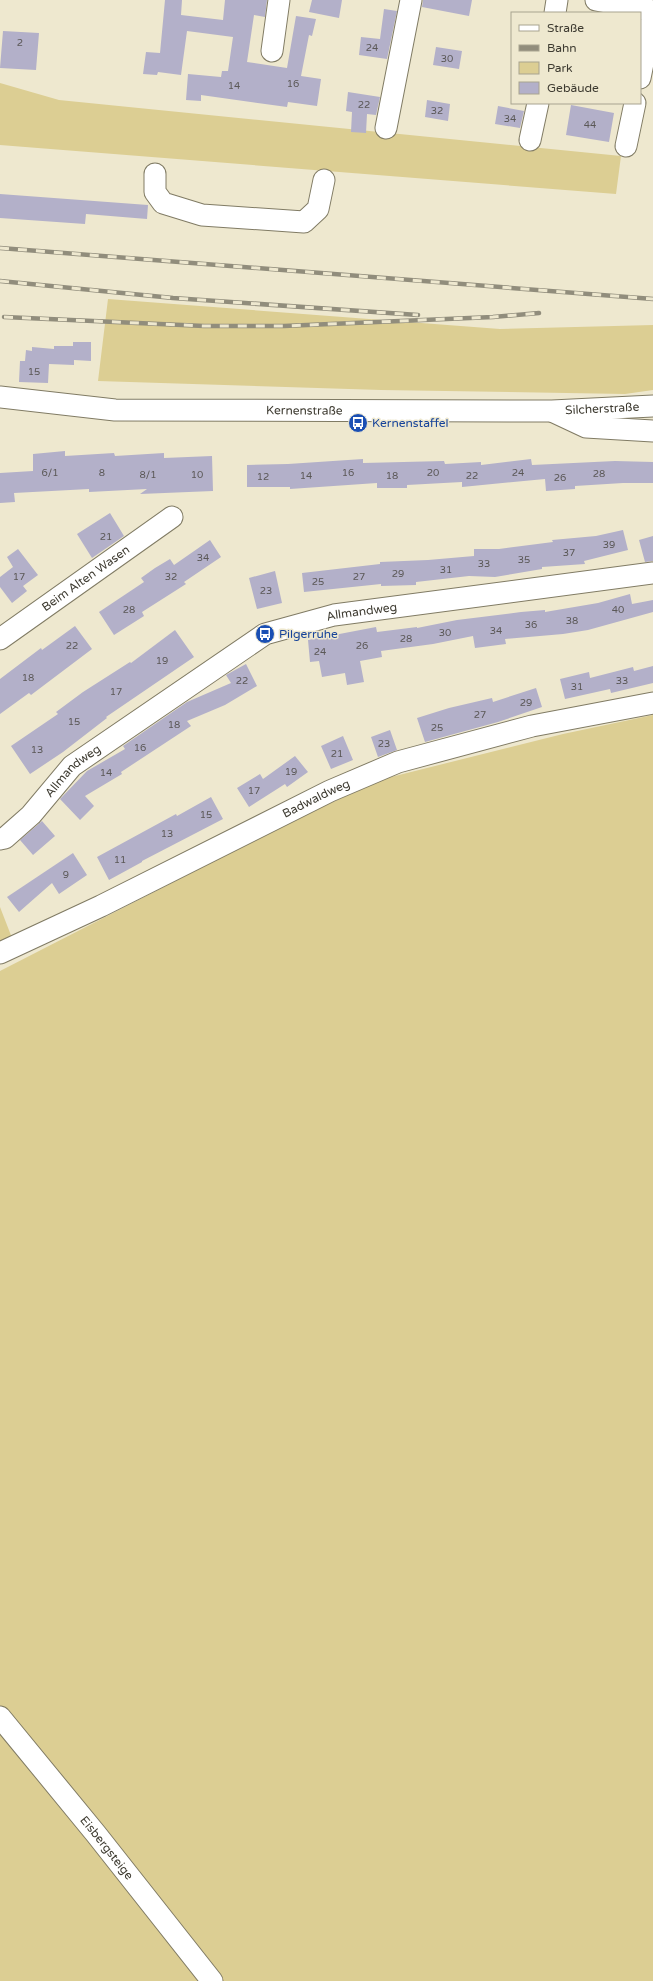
<svg xmlns="http://www.w3.org/2000/svg" width="653" height="1981" font-family="'Varela Round',sans-serif">
<rect width="100%" height="100%" fill="#eee8cf"/>
<!-- green -->
<path fill="#dcce93" d="M0,83L59,100L621,156L616,194L0,145Z
M108,299L500,329L653,325V390L625,394L381,390L98,381Z
M653,715V1981H0V971L306,814L387,778L563,734Z
M0,907L12,938L0,944Z"/>
<!-- building -->
<path fill="#b3b0c9" d="M165,0H182L181,15L223,20L225,0H267L265,17L254,15L247,62L287,68L296,16L316,19L312,36L309,35L301,76L321,79L317,106L288,102L287,107L201,95V101L186,100L188,74L221,77L222,71H228L233,37L187,31L181,75L158,72L157,75L143,74L146,52L160,53Z
M312,0H342L339,18L309,12Z
M423,0H472L469,16L422,7Z
M384,9L397,11L387,59L359,55L361,37L380,39Z
M3,31L39,33L36,70L0,68Z
M436,47L462,51L459,69L433,65Z
M348,92L380,97L376,115L367,114L366,133L351,132L352,112L346,111Z
M427,100L450,104L448,121L425,117Z
M571,105L614,113L609,142L566,135Z
M498,106L524,111L520,128L495,124Z
M0,194L148,205L147,219L86,214L85,224L0,218Z
M73,342H91V361L74,360V365L49,364L48,383L19,382L20,361H25L26,350L32,351V347L54,349V346H73Z
M65,451V456L114,453L115,456L164,453V458L212,456L213,491L140,494L147,489L89,492V489L14,493L15,502L0,503V473L33,471V454Z
M363,459V463L444,461L445,464L481,462V465L531,459L532,465L615,461L653,462V483H623L575,486V489L546,491L545,479L462,487V482L407,485V488H377V483L290,489V487H247V465L288,464Z
M110,513L124,536L92,558L77,534Z
M623,530L628,550L584,561L585,564L542,567V569L495,577L469,576L416,582V585L381,586V584L304,592L302,573L380,564V562L428,560L474,556V549H499L553,542L552,540L596,536Z
M653,536V561L645,562L639,540Z
M210,540L221,557L184,582L186,584L142,612L144,616L114,635L99,612L144,582L141,578L155,568L170,559L174,565Z
M18,549L38,575L23,586L27,591L12,603L0,587V577L13,567L7,557Z
M275,571L282,603L257,609L249,578Z
M630,594L632,604L653,600V612L588,630L563,634L505,639L506,644L475,648L473,636L433,644L381,651L382,657L360,661L364,682L347,685L345,673L322,677L319,661L310,662L308,640L376,627L377,632L417,627V628L457,620L521,612L545,610V612L598,603Z
M75,626L92,649L31,695L29,693L0,714V679L41,648L42,650Z
M175,630L194,657L106,717L107,718L63,752L30,774L11,746L58,714L56,712L83,692L130,662L131,663Z
M246,664L257,686L225,705L187,721L191,726L121,772L122,774L85,796L94,806L80,820L60,799L87,771L125,749L123,746L187,702L231,683L226,675Z
M653,666V683L611,693L610,689L565,699L560,679L589,672L590,678L633,667L634,671Z
M536,688L542,707L498,722L425,742L417,718L449,708L492,698L493,702Z
M390,730L397,750L378,757L371,737Z
M343,736L353,760L331,769L321,746Z
M295,756L308,772L287,787L285,784L249,807L237,788L260,774L263,779Z
M211,797L223,819L142,861V862L109,880L97,857L176,814L177,816Z
M42,821L55,836L33,855L20,840Z
M73,853L87,875L59,894L52,883L19,912L7,897Z"/>
<g fill="none" stroke-linecap="round" stroke-linejoin="round">
<defs>
<g id="minor">
<path d="M596,0L653,11"/>
<path d="M555,13L557,0"/>
<path d="M272,51L279,0"/>
<path d="M640,78L653,14"/>
<path d="M386,128L411,0"/>
<path d="M530,140L538,103"/>
<path d="M626,146L635,103"/>
<path d="M155,174V192L163,203L202,215L304,222L318,209L324,180"/>
<path id="s1" d="M0,397L115,410L552,411L653,406"/>
<path d="M554,412L586,427L653,431"/>
<path id="s2" d="M0,639L172,517"/>
<path id="s3" d="M0,839L5,838L31,815L72,766L265,634L334,615L653,573"/>
<path id="s4" d="M0,953L101,906L330,791L398,762L532,726L653,703"/>
<path id="s5" d="M0,1717L96,1834L212,1981"/>
</g>
</defs>
<!-- minor casing -->
<use href="#minor" stroke="#807b64" stroke-width="23"/>
<!-- minor -->
<use href="#minor" stroke="#fff" stroke-width="21"/>
<defs>
<path id="rail" d="M0,248L653,299
M0,281L173,298L418,315
M4,317L204,326H284L493,317L539,313"/>
</defs>
<!-- rail casing -->
<use href="#rail" stroke="#918d7c" stroke-width="4.5"/>
<!-- rail -->
<use href="#rail" stroke="#eee8cf" stroke-width="3" stroke-dasharray="9" stroke-linecap="butt"/>
</g>
<!-- icons -->
<defs>
<symbol id="bus-disc" viewBox="-11 -11 22 22"><circle r="9.5" fill="#1a4fb4" stroke="#eee8cf"/><path d="M-5-6H5V4H4V6H2V4H-2V6H-4V4H-5ZM-3.5-4V0h7V-4ZM-3.5 1.2v1.5H-2V1.2ZM2 1.2v1.5H3.5V1.2Z" fill="#fff"/></symbol>
</defs>
<g fill-rule="evenodd">
<use href="#bus-disc" x="347" y="412" width="22" height="22"/>
<use href="#bus-disc" x="254" y="623" width="22" height="22"/>
</g>
<g text-anchor="middle" stroke-width="3" stroke-linejoin="round" paint-order="stroke">
<!-- number labels -->
<g font-size="10" fill="#5b5857">
<text x="20" y="46">2</text>
<text x="372" y="51">24</text>
<text x="447" y="62">30</text>
<text x="293" y="87">16</text>
<text x="234" y="89">14</text>
<text x="364" y="108">22</text>
<text x="437" y="114">32</text>
<text x="510" y="122">34</text>
<text x="590" y="128">44</text>
<text x="34" y="375">15</text>
<text x="50" y="476">6/1</text>
<text x="102" y="476">8</text>
<text x="348" y="476">16</text>
<text x="433" y="476">20</text>
<text x="518" y="476">24</text>
<text x="599" y="477">28</text>
<text x="148" y="478">8/1</text>
<text x="197" y="478">10</text>
<text x="306" y="479">14</text>
<text x="392" y="479">18</text>
<text x="472" y="479">22</text>
<text x="263" y="480">12</text>
<text x="560" y="481">26</text>
<text x="106" y="540">21</text>
<text x="609" y="548">39</text>
<text x="569" y="556">37</text>
<text x="203" y="561">34</text>
<text x="524" y="563">35</text>
<text x="484" y="567">33</text>
<text x="446" y="573">31</text>
<text x="398" y="577">29</text>
<text x="19" y="580">17</text>
<text x="171" y="580">32</text>
<text x="359" y="580">27</text>
<text x="318" y="585">25</text>
<text x="266" y="594">23</text>
<text x="129" y="613">28</text>
<text x="618" y="613">40</text>
<text x="572" y="624">38</text>
<text x="531" y="628">36</text>
<text x="496" y="634">34</text>
<text x="445" y="636">30</text>
<text x="406" y="642">28</text>
<text x="72" y="649">22</text>
<text x="362" y="649">26</text>
<text x="320" y="655">24</text>
<text x="162" y="664">19</text>
<text x="28" y="681">18</text>
<text x="242" y="684">22</text>
<text x="622" y="684">33</text>
<text x="577" y="690">31</text>
<text x="116" y="695">17</text>
<text x="526" y="706">29</text>
<text x="480" y="718">27</text>
<text x="74" y="725">15</text>
<text x="174" y="728">18</text>
<text x="437" y="731">25</text>
<text x="384" y="747">23</text>
<text x="140" y="751">16</text>
<text x="37" y="753">13</text>
<text x="337" y="757">21</text>
<text x="291" y="775">19</text>
<text x="106" y="776">14</text>
<text x="254" y="794">17</text>
<text x="206" y="818">15</text>
<text x="167" y="837">13</text>
<text x="120" y="863">11</text>
<text x="66" y="878">9</text>
</g>
<!-- street labels -->
<g font-size="12" fill="#3e3b31" stroke="#eee8cf">
<text dy="4" stroke="none"><textPath href="#s1" startOffset="603">Silcherstraße</textPath></text>
<text dy="4" stroke="none"><textPath href="#s1" startOffset="305">Kernenstraße</textPath></text>
<text dy="4" stroke="none"><textPath href="#s2" startOffset="105">Beim Alten Wasen</textPath></text>
<text dy="4" stroke="none"><textPath href="#s3" startOffset="437">Allmandweg</textPath></text>
<text dy="4" stroke="none"><textPath href="#s3" startOffset="101">Allmandweg</textPath></text>
<text dy="4" stroke="none"><textPath href="#s4" startOffset="352">Badwaldweg</textPath></text>
<text dy="4" stroke="none"><textPath href="#s5" startOffset="169">Eisbergsteige</textPath></text>
</g>
<!-- transit labels -->
<g font-size="12" fill="#164399" stroke="#eee8cf" text-anchor="start">
<text x="372" y="427">Kernenstaffel</text>
<text x="279" y="638">Pilgerruhe</text>
</g>
</g>
<!-- legend -->
<rect x="511" y="12" width="130" height="92" fill="#eee8cf" stroke="#a8a390"/>
<rect x="519" y="25" width="20" height="6" fill="#ffffff" stroke="#a8a390"/>
<text x="547" y="32" font-size="12" fill="#3e3b31">Straße</text>
<rect x="519" y="45" width="20" height="6" fill="#918d7c" stroke="#a8a390"/>
<text x="547" y="52" font-size="12" fill="#3e3b31">Bahn</text>
<rect x="519" y="62" width="20" height="12" fill="#dcce93" stroke="#a8a390"/>
<text x="547" y="72" font-size="12" fill="#3e3b31">Park</text>
<rect x="519" y="82" width="20" height="12" fill="#b3b0c9" stroke="#a8a390"/>
<text x="547" y="92" font-size="12" fill="#3e3b31">Gebäude</text>
</svg>
